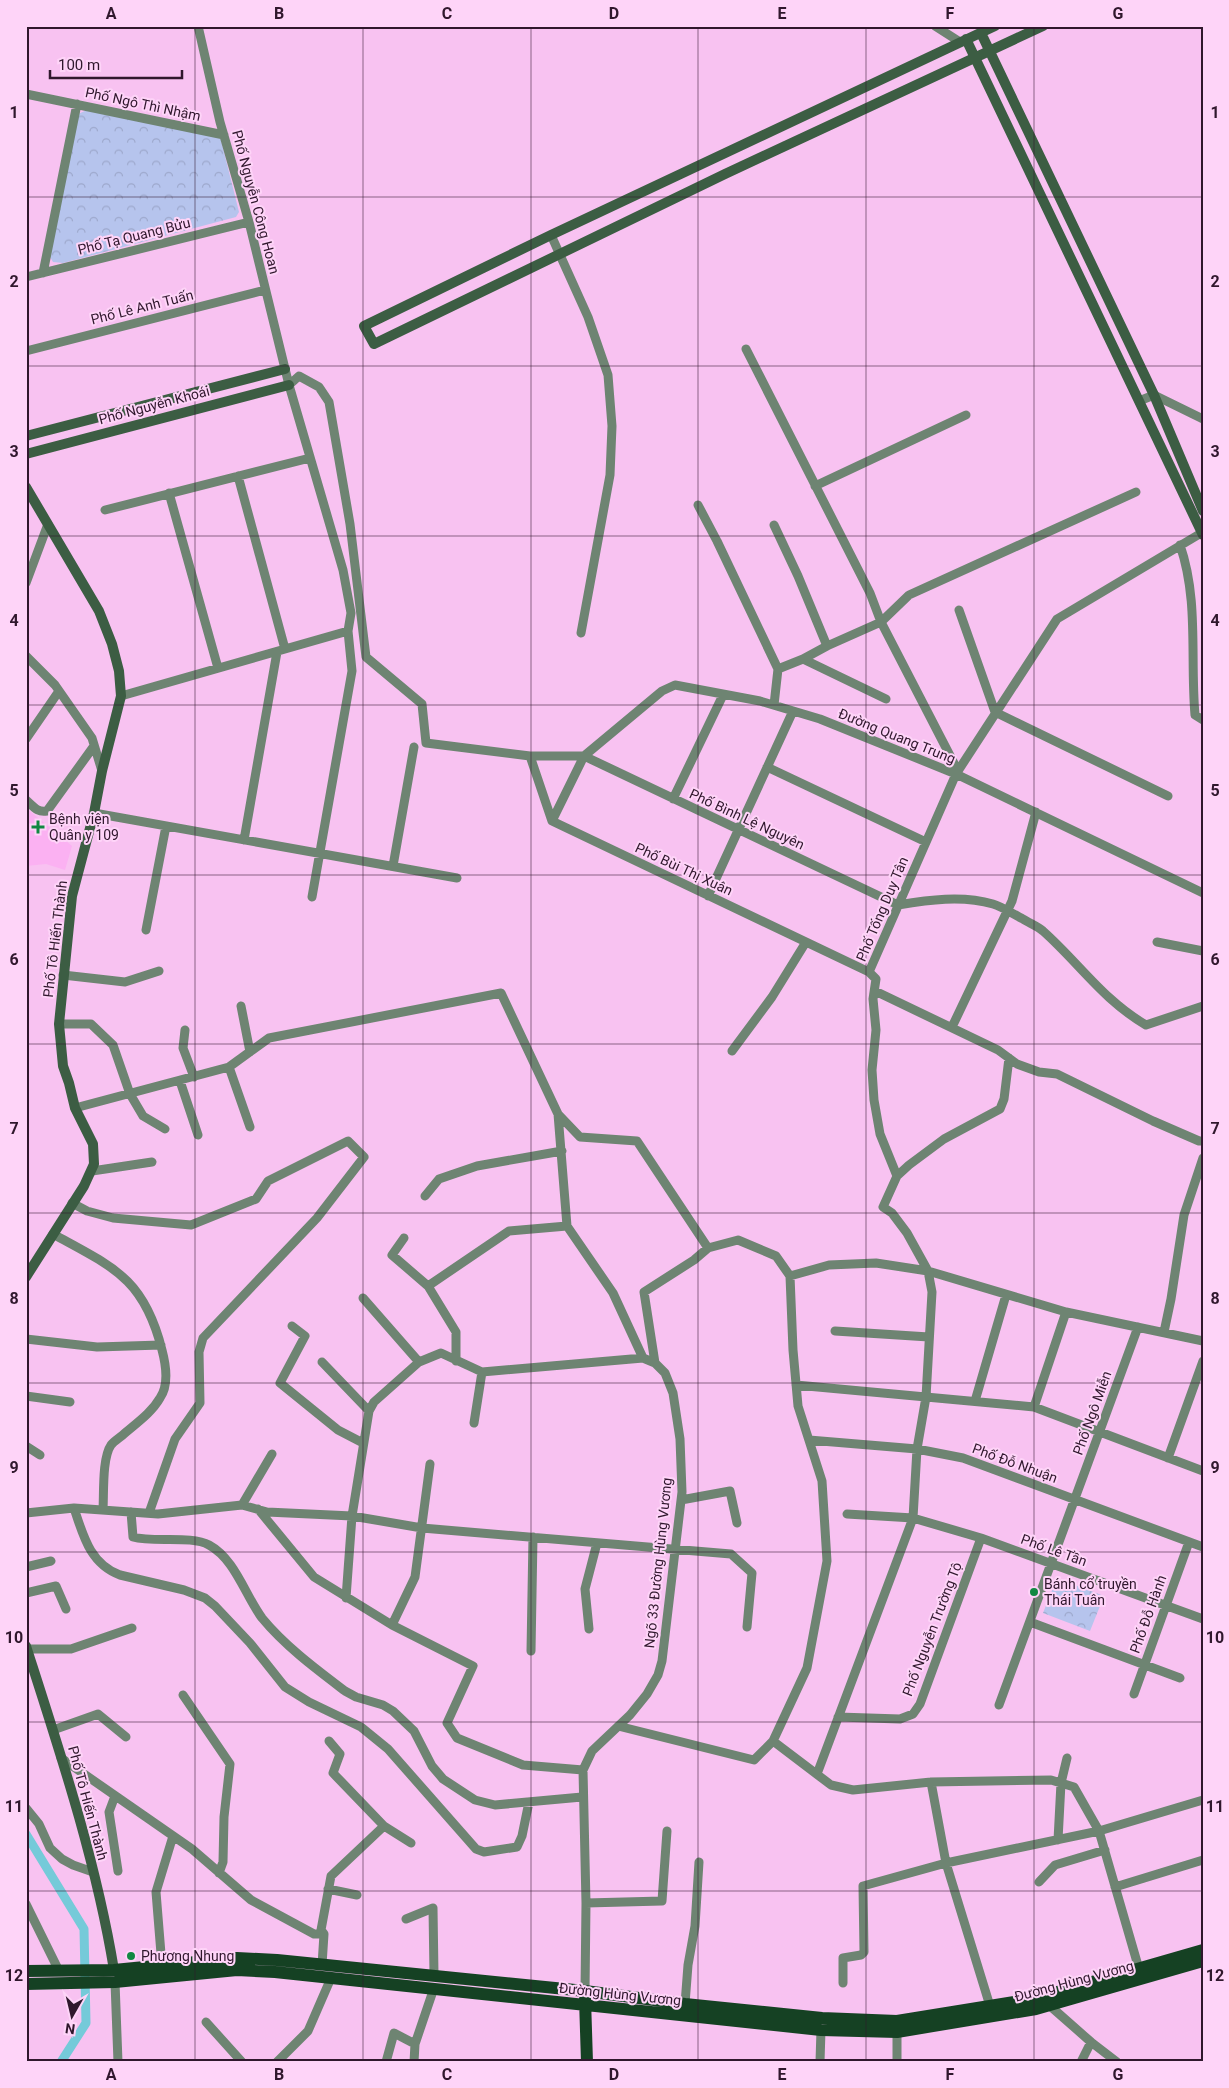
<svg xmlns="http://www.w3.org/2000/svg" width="1229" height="2088" font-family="Roboto,sans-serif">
<defs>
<pattern id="park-crowns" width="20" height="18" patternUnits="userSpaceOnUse" patternTransform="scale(1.25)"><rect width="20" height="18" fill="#b6c4ed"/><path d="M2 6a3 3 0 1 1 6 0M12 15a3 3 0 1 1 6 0" fill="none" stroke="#9da8cc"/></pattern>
</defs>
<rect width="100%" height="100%" fill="#f8c2f1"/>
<!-- built -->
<path fill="#fbb1f2" d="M26,808L72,846L65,870L46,864L26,866Z"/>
<!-- park -->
<path fill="url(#park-crowns)" d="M87,110L219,137L221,140L239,212L236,217L63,263L53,262L50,257L78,114Z
M1057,1578L1104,1596L1090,1631L1043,1613Z"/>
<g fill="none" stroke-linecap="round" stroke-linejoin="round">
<!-- canal -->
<path stroke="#75cad9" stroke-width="9" d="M26,1834L84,1929L86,2023L61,2062"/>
<!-- street -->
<path stroke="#6e8472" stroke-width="9" d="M198,26L220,122L249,222L289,385L343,570L351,613L348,631L352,671L312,897
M935,26L960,42
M26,94L224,135
M551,235L588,317L608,375L612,426L610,475L581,633
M43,273L77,104
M26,277L249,222
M746,349L870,593L881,622L958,771
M26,351L265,290
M289,385L299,376L319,387L329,402L350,524L366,657L422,704L426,743L530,756H584L898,905C928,900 962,895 993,904C1003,907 1013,914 1023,919C1029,923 1037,926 1043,931C1079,963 1103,1000 1146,1025L1203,1006
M1139,401L1154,395L1203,419
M238,476L285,649
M815,486L966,415
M169,493L218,668
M698,505L717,541L778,669L774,705
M105,510L310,458
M774,525L798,576L827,646L803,659L886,699
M1180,545C1199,600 1190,658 1195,715L1203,720
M26,583L48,524
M959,610L995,712L1168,796
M827,646L881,622L909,595L1136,492
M26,656L55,685L92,738L102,771
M778,669L803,659
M121,696L348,631
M26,739L59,691
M530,756L552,821
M767,767L926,842
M673,799L723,695
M26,800C33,806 37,813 47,811L94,746
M94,813L457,878
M244,840L277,652
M393,866L414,747
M708,896L793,711
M146,930L166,826
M1157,942L1203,951
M869,972L956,774L1057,619L1203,532
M63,975L125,982L159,971
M875,991L998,1050L1017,1064L1039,1072L1057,1074L1153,1121L1199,1141H1203
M241,1006L250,1052
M59,1024H91L113,1045L130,1094L143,1116L165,1129
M952,1027L1012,901L1036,812
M185,1030L183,1048L194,1077
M732,1051L772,997L806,942
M229,1067L250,1127
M180,1081L198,1135
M75,1108L229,1067L269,1038L501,993L558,1114L580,1137L637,1141L708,1248
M558,1114L567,1226L613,1293L643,1358L655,1363L665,1373L673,1393L680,1439L682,1492L662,1661L658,1675L647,1694L630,1715L592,1751L583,1770L586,1903L585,1991
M92,1171L152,1162
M897,1176L880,1134L874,1100L872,1070L876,1030L873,999L876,979L869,972L552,821L584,756L662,691L675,685L760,701L820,719L956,774L1203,893
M425,1196L439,1179L477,1166L562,1151
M72,1203L87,1211L113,1218L191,1225L256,1199L268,1181L348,1141L364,1157L317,1218L203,1338L199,1352L200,1403L175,1439L149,1513
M53,1234C113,1267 144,1278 162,1350C166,1365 169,1385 160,1398C152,1412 138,1422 125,1433C121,1437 114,1441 111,1445C102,1458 104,1493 103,1509
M404,1238L392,1255L428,1286L456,1332V1361
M790,1276L829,1265L876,1263L928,1271L1066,1312L1203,1341
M428,1286L509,1231L567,1226
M363,1298L419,1362
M292,1326L305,1336L280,1383L338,1430L363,1443
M835,1331L929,1337
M1164,1332L1171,1299L1184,1215L1203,1158
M26,1339L97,1347L161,1345
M322,1362L369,1411
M796,1385L1034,1407L1203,1471
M26,1396L70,1402
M975,1401L1006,1295
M1034,1407L1066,1312
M474,1423L482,1372
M809,1440L917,1449L963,1458L1203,1547
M26,1446L40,1455
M1168,1458L1203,1361
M681,1500L730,1491L737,1523
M242,1505L272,1454
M74,1508C83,1535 90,1564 120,1575L184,1590L205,1598L215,1606L250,1643L285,1687L309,1702L361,1727L388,1749L476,1849L484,1852L517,1847L522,1836L529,1802
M258,1509L314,1577L392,1625L473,1666L447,1723L457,1738L523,1765L583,1770
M131,1512L133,1537C154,1543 191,1535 209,1545C235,1559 245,1595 262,1618C285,1646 316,1669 345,1691L356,1697L383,1705L393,1711L414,1731L432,1766L443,1779L475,1800L495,1805L582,1797
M26,1513L74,1508L158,1514L242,1505L267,1512L352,1516L422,1528L731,1554L752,1573L747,1627
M847,1514L913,1518L981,1538L1203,1619
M26,1567L51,1561
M26,1593L56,1586L66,1609
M346,1598L352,1516L369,1411L374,1402L419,1362L441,1353L482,1372L643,1358
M1030,1622L1180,1678
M392,1625L415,1577L430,1464
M589,1629L585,1589L597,1543
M27,1649H71L132,1628
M531,1651L533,1537
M1134,1694L1189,1542
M183,1695L230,1764L224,1817L223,1862L219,1873
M999,1705L1138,1327
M838,1717L900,1719L913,1714L920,1704L981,1538
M618,1726L754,1760L773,1741L807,1668L827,1561L822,1481L798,1406L793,1350L790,1276L776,1256L738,1240L708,1248L694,1260L644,1292L655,1363
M53,1730L98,1714L126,1737
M773,1741L831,1785L853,1790L931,1782L1051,1780L1074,1787L1099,1831L1139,1969
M61,1758L192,1849L251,1900L314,1934H324
M817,1774L913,1518L917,1449L926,1397L932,1292L928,1271L907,1233L892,1213L883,1207L897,1176L909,1165L944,1139L1000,1109L1004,1099L1009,1058
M931,1782L946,1863L990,2006
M115,1796L109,1812L118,1871
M26,1808L39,1824L50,1848L62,1859L73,1865L93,1872
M384,1826L411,1843
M1058,1840L1061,1783L1067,1758
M1039,1882L1055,1865L1105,1850
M1115,1887L1203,1860
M328,1889L357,1895
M586,1903L662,1901L667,1831
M26,1904L59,1971
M406,1919L433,1908L434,1975
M322,1965L324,1934L321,1930L331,1876L384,1826L333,1773L340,1754L329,1741
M162,1966L156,1892L173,1836
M115,1982L118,2062
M843,1983V1958L861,1955L864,1952L863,1886L946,1863L1099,1831L1203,1800
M685,2004L688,1965L695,1926L699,1862
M1049,2005L1091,2042L1081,2062
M206,2022L242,2062
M897,2032V2062
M1091,2042L1117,2062
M277,2062L308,2031L331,1978
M386,2062L394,2033L415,2044L434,1988
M414,2062L415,2044
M820,2062L821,2030"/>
<!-- secondary -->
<path stroke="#3c5d43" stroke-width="10" d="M995,26L551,235L364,326L374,344L725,174L1043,26
M981,33L1154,395L1203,511
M966,39L1203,535
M26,436L285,369
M26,454L289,385
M26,487L99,611L112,644L119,671L121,696L102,771L94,813L72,896L59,1024L63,1066L69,1083L75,1108L93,1144L94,1164L84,1186L26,1277
M26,1646C60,1752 96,1860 114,1970"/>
<!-- primary -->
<path stroke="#154123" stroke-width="12" d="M26,1971L114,1970L237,1958L277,1960L585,1991L685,2004L822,2018L897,2021L1033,1999L1203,1950
M26,1984L115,1982L237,1970L275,1972L821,2030L897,2032L1036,2009L1203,1961
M585,1999L587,2062"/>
</g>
<!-- grid -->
<path fill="none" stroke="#30172d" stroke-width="1" stroke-opacity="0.55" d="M195,26V2062M363,26V2062M531,26V2062M698,26V2062M866,26V2062M1034,26V2062M26,197H1203M26,366H1203M26,536H1203M26,705H1203M26,875H1203M26,1044H1203M26,1213H1203M26,1383H1203M26,1552H1203M26,1722H1203M26,1891H1203"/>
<!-- markers -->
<g fill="#118842" stroke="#fed4f8" stroke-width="2">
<path d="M35.5 819.5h5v5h5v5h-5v5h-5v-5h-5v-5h5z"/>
<circle cx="1034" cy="1592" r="5"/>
<circle cx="131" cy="1956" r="5"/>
</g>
<g text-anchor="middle" stroke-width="4" stroke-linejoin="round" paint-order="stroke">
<!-- street labels -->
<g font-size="14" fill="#30172d" stroke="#fed4f8">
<text transform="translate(143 104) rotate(12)" y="5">Phố Ngô Thì Nhậm</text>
<text transform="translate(256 202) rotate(75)" y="5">Phố Nguyễn Công Hoan</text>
<text transform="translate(134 236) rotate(-14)" y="5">Phố Tạ Quang Bửu</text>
<text transform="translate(142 307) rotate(-14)" y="5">Phố Lê Anh Tuấn</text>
<text transform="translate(154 405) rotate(-15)" y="5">Phố Nguyễn Khoái</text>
<text transform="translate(897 736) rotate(22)" y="5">Đường Quang Trung</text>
<text transform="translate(747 819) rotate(25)" y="5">Phố Bình Lệ Nguyên</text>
<text transform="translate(684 869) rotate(25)" y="5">Phố Bùi Thị Xuân</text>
<text transform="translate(882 909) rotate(-67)" y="5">Phố Tống Duy Tân</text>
<text transform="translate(55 939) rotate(-83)" y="5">Phố Tô Hiến Thành</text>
<text transform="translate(1092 1413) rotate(-70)" y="5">Phố Ngô Miễn</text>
<text transform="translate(1015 1463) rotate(20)" y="5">Phố Đỗ Nhuận</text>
<text transform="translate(1054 1550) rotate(20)" y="5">Phố Lê Tần</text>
<text transform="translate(658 1563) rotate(-84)" y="5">Ngõ 33 Đường Hùng Vương</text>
<text transform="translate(1148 1614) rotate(-70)" y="5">Phố Đỗ Hành</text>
<text transform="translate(932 1629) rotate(-69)" y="5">Phố Nguyễn Trường Tộ</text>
<text transform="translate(88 1803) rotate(75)" y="5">Phố Tô Hiến Thành</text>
<text transform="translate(1074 1981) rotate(-15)" y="5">Đường Hùng Vương</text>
<text transform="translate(620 1994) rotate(6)" y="5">Đường Hùng Vương</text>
</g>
<!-- poi labels -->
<g font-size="14" fill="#30172d" stroke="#fed4f8" text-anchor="start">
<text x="49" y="824">Bệnh viện<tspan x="49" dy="16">Quân y 109</tspan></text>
<text x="1044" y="1589">Bánh cổ truyền<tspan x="1044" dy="16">Thái Tuân</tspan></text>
<text x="141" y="1961">Phương Nhung</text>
</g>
</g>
<!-- border -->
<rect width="1229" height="2088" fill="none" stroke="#fed4f8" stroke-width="55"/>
<!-- north arrow -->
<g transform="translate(72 2016) rotate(188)" stroke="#fed4f8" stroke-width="4" paint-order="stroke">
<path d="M0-4L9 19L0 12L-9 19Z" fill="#30172d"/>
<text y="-8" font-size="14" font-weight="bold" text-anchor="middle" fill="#30172d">N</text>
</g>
<!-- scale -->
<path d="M50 70v8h132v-8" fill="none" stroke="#30172d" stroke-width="2.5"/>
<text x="58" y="70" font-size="15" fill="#30172d" stroke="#fed4f8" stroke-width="4" paint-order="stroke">100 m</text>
<rect x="28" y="28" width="1174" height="2032" fill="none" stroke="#30172d" stroke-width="2"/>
<g font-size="16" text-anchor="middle" font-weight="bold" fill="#30172d">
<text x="111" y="19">A</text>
<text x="279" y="19">B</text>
<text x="447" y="19">C</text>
<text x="614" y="19">D</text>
<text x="782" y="19">E</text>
<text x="950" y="19">F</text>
<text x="1118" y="19">G</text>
<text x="14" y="118">1</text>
<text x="1215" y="118">1</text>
<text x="14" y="287">2</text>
<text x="1215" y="287">2</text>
<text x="14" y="457">3</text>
<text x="1215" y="457">3</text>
<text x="14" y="626">4</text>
<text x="1215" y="626">4</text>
<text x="14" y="796">5</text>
<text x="1215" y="796">5</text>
<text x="14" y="965">6</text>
<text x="1215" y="965">6</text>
<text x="14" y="1134">7</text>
<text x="1215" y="1134">7</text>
<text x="14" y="1304">8</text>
<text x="1215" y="1304">8</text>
<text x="14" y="1473">9</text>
<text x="1215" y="1473">9</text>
<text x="14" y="1643">10</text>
<text x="1215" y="1643">10</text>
<text x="14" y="1812">11</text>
<text x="1215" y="1812">11</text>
<text x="14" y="1981">12</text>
<text x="1215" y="1981">12</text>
<text x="111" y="2080">A</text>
<text x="279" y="2080">B</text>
<text x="447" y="2080">C</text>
<text x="614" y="2080">D</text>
<text x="782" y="2080">E</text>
<text x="950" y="2080">F</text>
<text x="1118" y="2080">G</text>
</g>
</svg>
